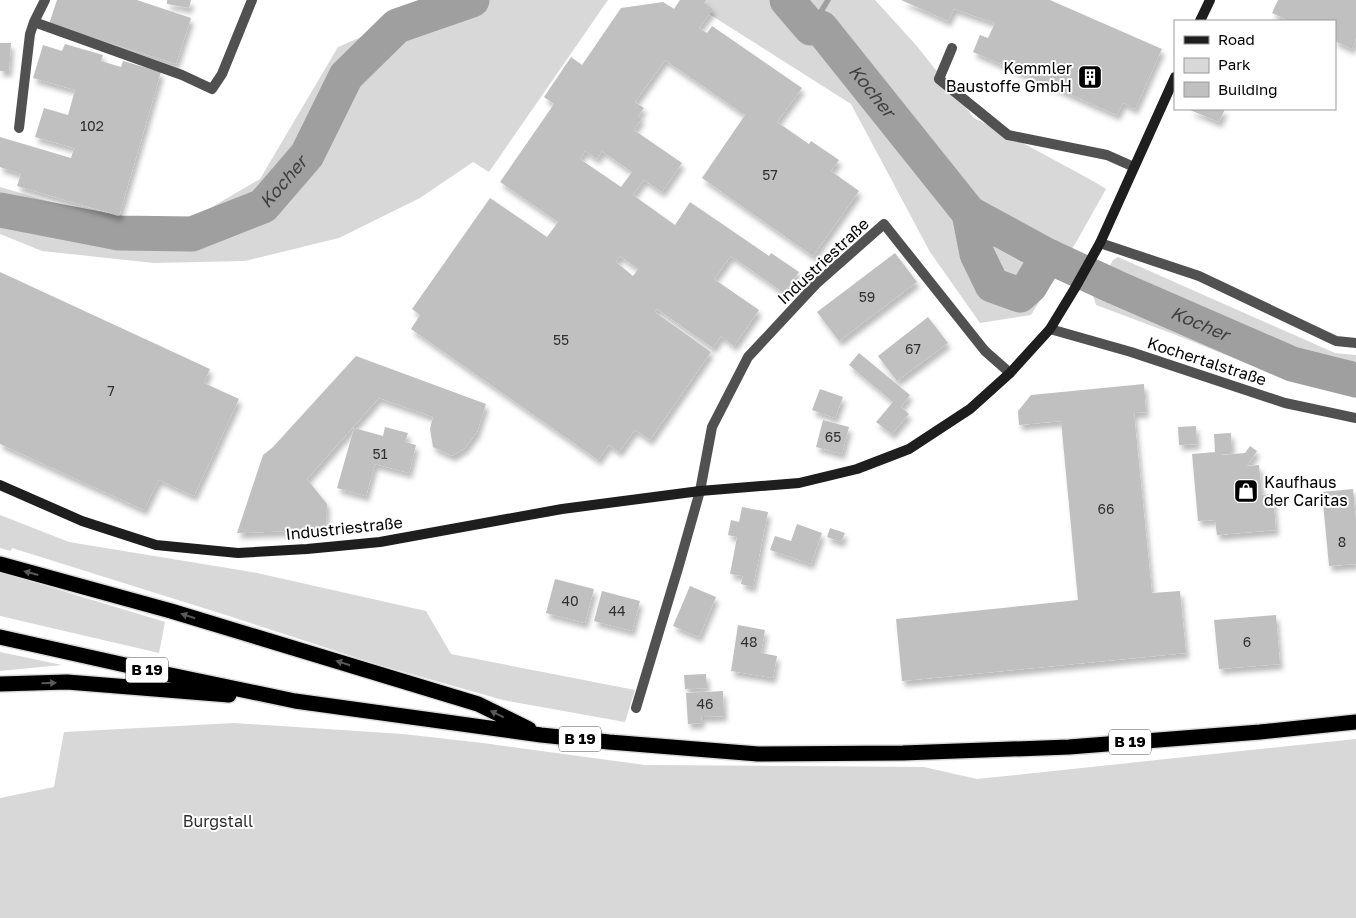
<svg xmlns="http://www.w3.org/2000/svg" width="1356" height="918" font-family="'Golos Text',sans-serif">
<defs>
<filter id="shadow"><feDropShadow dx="3" dy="5.5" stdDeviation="2.5" flood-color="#0004"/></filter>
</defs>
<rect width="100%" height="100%" fill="#fff"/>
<!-- green -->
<path fill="#d8d8d8" d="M447,0H608L489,172L473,162L420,198L339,238L245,261L154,263L42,251L0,234V187L164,235L260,179L338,47Z
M687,0H875L916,45L974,118L1008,135L1093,181L1106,189L1078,239L1031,315L980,323L930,252L851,104Z
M1118,257L1335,353L1356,355V393L1291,381L1176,335L1096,305L1093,295L1113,260Z
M0,515L69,542L257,573L426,611L451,654L635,690L625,722L503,700L379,665L229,616L12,548L11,551L0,548Z
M0,572L165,622L159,653L0,616Z
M0,652L62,665L0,671Z
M234,723L403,734L483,743L645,765L924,767L977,779L1356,739V918H0V798L54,787L64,732Z"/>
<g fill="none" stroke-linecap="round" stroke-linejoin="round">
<!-- stream -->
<path stroke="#9f9f9f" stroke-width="5.5" d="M811,28L828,0"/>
<!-- river -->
<g stroke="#9f9f9f" stroke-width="35">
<path id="s1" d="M787,0L811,28H821L969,213L1048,256L1115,287L1292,364L1356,380"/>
<path id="s2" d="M0,210L119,233L192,234L263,206L307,155L346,76L397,26L472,0"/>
<path d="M969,213L977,254L992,285L1020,295L1030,286L1048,256"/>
</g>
</g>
<!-- building -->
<path fill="#c0c0c0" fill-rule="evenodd" filter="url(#shadow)" d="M57,0H137L191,18L176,64L49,24Z
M167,0H191L189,8L167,4Z
M680,0H706L704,3L713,9L699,28L707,33L712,26L802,88L777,122L809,144L811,141L839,160L831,171L859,191L813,256L702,178L745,115L665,60L635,102L644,108L638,116L642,118L634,130L682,163L662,192L644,180L633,195L675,225L690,202L769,256L771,253L799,272L784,293L731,256L714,279L759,310L734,346L721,336L713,348L657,309L655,312L711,352L650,440L635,430L619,452L609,445L598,460L411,329L420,315L412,309L490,198L547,237L558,222L500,182L554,104L544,97L571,57L582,65L621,8L663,2L674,9ZM585,151L597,159L602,151L632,172L621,187L580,159ZM620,256L638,269L633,276L616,262Z
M901,0H1050L1162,49L1135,109L1123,103L1117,115L973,52L980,35L988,38L995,23L954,9L948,21Z
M1278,0H1356V38L1352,49L1335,41V21H1290L1272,13Z
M0,43H11L9,71H0Z
M65,44L103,55L101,61L121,67L123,61L161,72L119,216L17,186L21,174L0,167V137L71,158L74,148L35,137L44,108L68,115L75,90L33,78L43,45L62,51Z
M1191,109H1225L1219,122L1190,110Z
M895,253L917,282L839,341L817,312Z
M0,272L210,369L204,383L239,399L194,496L159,480L144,510L0,444Z
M928,317L948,343L897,381L878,356Z
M859,353L910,395L901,407L909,414L892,434L876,422L893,402L849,365Z
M356,356L486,404L477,432L465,448L452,456L433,447L430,429L433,417L379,398L307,479L327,504L326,530L237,533L263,455L273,447Z
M1144,384L1146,412L1134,413L1152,593L1180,591L1186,653L902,681L896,619L1078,600L1061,421L1019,425L1018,411L1031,395Z
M820,389L843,397L835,418L812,410Z
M823,420L849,427L842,454L816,447Z
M1196,426L1197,444L1179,445L1178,427Z
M385,427L408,433L405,442L416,445L409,473L375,464L366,496L337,488L354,428L383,436Z
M1231,433L1232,451H1222V455L1245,453L1250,446L1257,451L1247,466L1259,465L1262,495L1273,494L1276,530L1217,535L1215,520L1198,521L1192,454L1215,452L1214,434Z
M1353,489L1356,521V564L1329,566L1322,492Z
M742,507L768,512L753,587L741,584L743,576L730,574L737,537L728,535L731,520L739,522Z
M797,524L822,533L811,564L770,550L775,536L791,541Z
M830,528L845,533L841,542L827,537Z
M555,579L594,589L585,623L546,613Z
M690,586L716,597L699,637L673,626Z
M602,591L640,601L632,631L594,621Z
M1276,615L1280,664L1219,669L1214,620Z
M738,625L765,630L761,653L777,656L773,678L731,671Z
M706,674L707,688L685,689L684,675Z
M723,691L724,716L701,717L702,723L688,724L686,693Z"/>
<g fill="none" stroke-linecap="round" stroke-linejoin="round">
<defs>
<path id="highway" d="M0,564L171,611L478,704L529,729
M0,637L161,673L295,701L541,735L609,742L758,754L903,753L1069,747L1260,732L1356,722
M0,684L67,682L229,695"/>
</defs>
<!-- highway casing -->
<use href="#highway" stroke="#dbdbdb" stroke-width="18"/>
<!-- lane -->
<path stroke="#515151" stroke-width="10" d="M34,22L182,75L212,89L222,74L252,0
M952,48L939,79L1008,135L1107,155L1134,167
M19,128L30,34L34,22L45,0
M1100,243L1199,276L1336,341L1356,343"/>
<!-- street -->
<path stroke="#515151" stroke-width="10" d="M1050,329L1131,352L1285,403L1356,418
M636,708L679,565L700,491L712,427L748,357L816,284L884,224L985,351L1010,373"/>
<!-- secondary -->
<path stroke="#1e1e1e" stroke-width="10" d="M1200,21L1210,0
M0,485L82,521L156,545L238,553L307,549L380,542L562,509L700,491L799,483L857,469L909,449L970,409L1010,373L1050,329L1075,288L1100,243L1175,77"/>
<!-- highway -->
<use href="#highway" stroke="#000" stroke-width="15"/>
</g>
<!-- one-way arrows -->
<defs><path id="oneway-solid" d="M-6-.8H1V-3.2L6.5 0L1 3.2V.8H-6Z" transform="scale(1.25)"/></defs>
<g fill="#595959">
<use href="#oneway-solid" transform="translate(31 573) rotate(-165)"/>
<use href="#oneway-solid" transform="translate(188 616) rotate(-163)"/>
<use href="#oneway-solid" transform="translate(343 663) rotate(-163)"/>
<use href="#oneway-solid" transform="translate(49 683) rotate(-2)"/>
<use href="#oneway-solid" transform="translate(497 714) rotate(-154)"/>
</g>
<!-- icons -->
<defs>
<symbol id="building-square" viewBox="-11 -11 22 22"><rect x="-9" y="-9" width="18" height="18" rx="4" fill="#000" stroke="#fff"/><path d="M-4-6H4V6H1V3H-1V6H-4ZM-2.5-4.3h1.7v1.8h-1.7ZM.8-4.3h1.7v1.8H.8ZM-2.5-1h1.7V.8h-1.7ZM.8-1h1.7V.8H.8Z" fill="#fff"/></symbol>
<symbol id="shop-square" viewBox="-11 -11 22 22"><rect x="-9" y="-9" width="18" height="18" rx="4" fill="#000" stroke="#fff"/><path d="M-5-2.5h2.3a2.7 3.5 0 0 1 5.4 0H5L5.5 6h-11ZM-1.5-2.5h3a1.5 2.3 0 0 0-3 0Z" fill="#fff"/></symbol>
</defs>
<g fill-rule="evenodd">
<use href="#building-square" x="1076" y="63" width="28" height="28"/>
<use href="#shop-square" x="1232" y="477" width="28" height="28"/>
</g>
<g text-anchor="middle" stroke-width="4" stroke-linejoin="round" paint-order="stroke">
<!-- number labels -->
<g font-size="14" fill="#303030">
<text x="92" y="131">102</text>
<text x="770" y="180">57</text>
<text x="867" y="302">59</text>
<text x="561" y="345">55</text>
<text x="913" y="354">67</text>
<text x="111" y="396">7</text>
<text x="833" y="442">65</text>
<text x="380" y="459">51</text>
<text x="1106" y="514">66</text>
<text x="1342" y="547">8</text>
<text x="570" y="606">40</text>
<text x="617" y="616">44</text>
<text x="749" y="647">48</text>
<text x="1247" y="647">6</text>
<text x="705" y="709">46</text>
</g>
<!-- shield labels -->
<g fill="#fff" stroke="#4c4c4c" stroke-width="1">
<rect x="126" y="657.5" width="42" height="25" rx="4"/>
<rect x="559" y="726.5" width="42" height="25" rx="4"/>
<rect x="1109" y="729.5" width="42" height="25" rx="4"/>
</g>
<g font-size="15" font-weight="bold" fill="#000">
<text x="147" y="675">B 19</text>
<text x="580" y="744">B 19</text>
<text x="1130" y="747">B 19</text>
</g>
<!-- poi labels -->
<g font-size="16" fill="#000" stroke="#fff" text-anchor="end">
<text x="1072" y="74">Kemmler<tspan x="1072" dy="18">Baustoffe GmbH</tspan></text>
<text x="1264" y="488" text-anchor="start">Kaufhaus<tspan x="1264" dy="18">der Caritas</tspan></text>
</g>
<!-- street labels -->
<g font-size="16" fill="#000" stroke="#fff">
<text transform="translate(823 261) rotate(-43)" y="6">Industriestraße</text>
<text transform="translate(1207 361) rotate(18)" y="6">Kochertalstraße</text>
<text transform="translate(344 528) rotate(-6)" y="6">Industriestraße</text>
</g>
<!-- park labels -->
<g font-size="16" fill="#2f2f2f" stroke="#fff">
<text x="218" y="827">Burgstall</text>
</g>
<!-- water labels -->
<g font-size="18" font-style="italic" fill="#404040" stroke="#fff">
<text dy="6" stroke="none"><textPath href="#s1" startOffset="128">Kocher</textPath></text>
<text dy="6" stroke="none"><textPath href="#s2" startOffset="302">Kocher</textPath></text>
<text dy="6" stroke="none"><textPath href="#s1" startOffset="540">Kocher</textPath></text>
</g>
</g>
<!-- legend -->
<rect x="1174" y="20" width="162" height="90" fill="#ffffff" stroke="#999999"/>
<rect x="1184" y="36" width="25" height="8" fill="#1e1e1e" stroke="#999999"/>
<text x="1218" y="45" font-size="15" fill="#000000">Road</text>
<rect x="1184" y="58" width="25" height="15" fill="#d8d8d8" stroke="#999999"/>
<text x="1218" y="70" font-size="15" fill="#000000">Park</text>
<rect x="1184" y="82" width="25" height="15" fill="#c0c0c0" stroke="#999999"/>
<text x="1218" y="95" font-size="15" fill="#000000">Building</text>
</svg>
